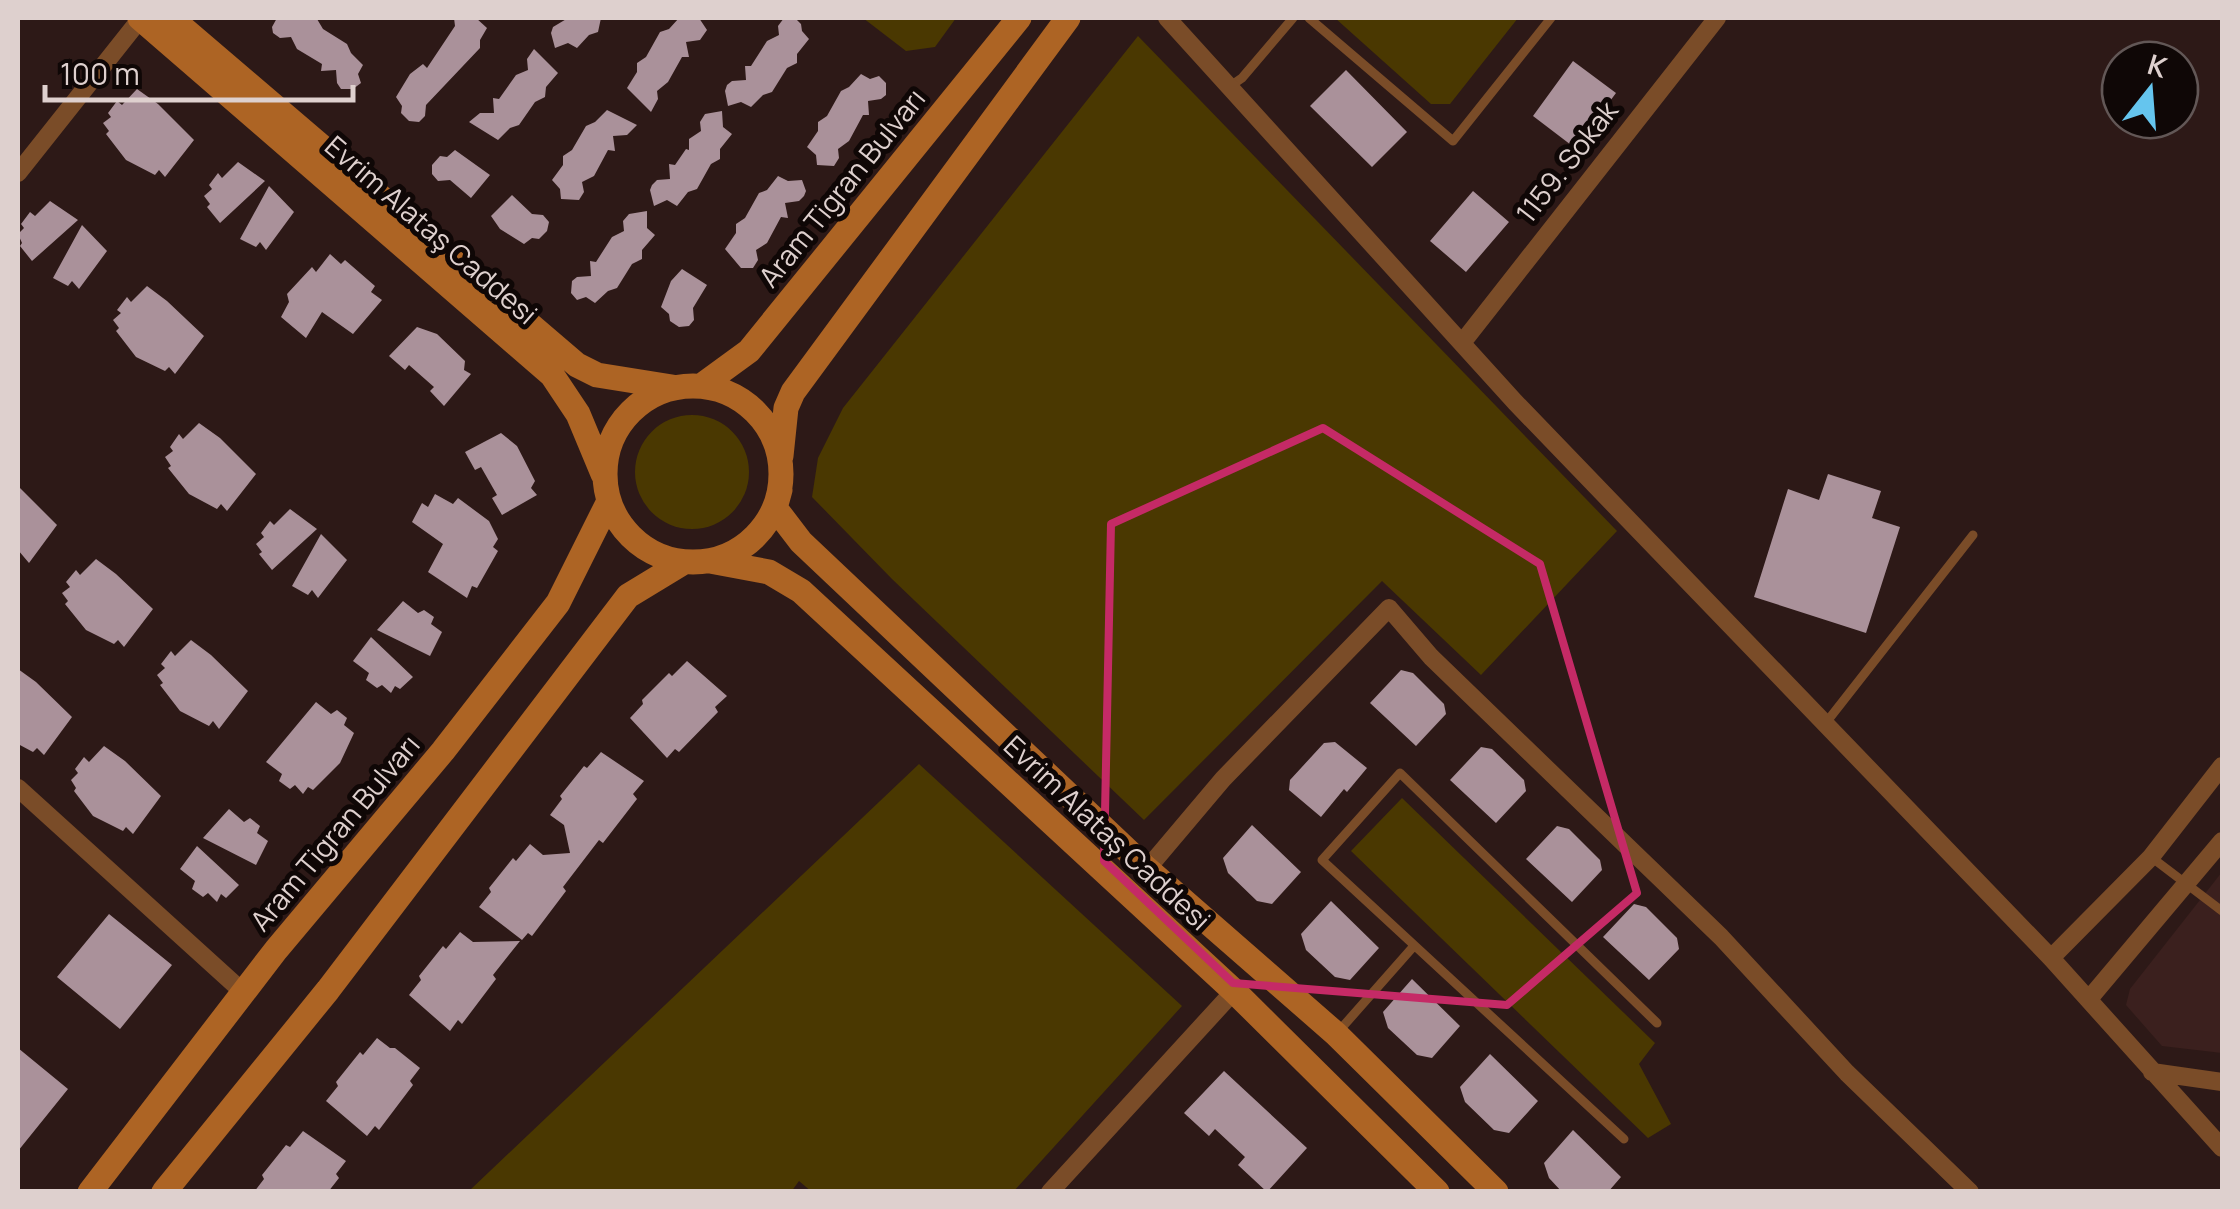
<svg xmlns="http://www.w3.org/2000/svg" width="2240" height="1209" font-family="Manrope,sans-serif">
<rect width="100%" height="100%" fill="#2d1917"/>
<!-- built -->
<path fill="#3b201e" d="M2222,872V1053L2162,1046L2126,1005L2130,989Z"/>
<!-- green -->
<path fill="#4a3801" d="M863,18H956L935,47L906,51Z
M1335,18H1518L1450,104H1431Z
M1138,36L1617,531L1481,675L1382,581L1144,820L892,579L812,497L818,458L843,408Z
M635 472a57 57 0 1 1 114 0a57 57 0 1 1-114 0Z
M919,764L1182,1006L1014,1191L812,1192L799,1181L791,1192L469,1191Z
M1402,798L1655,1043L1639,1064L1671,1124L1648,1138L1351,851Z"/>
<!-- building -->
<path fill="#aa919a" d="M277,18L317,19L323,29L347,44L351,53L363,65L358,74L361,83L353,89H341L337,83L336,70L321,71L322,64L297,49L291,37L280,38L273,33L272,27Z
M454,18H476L487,28L480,40V48L426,105L425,116L419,122L409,121L401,113L402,106L396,97L410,74L423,64L427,68L455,26Z
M568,18H601L598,32L589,35L577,48L568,43L555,48L551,33L553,27Z
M679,18L690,20L699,18L707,30L700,40L686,42L689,57H682L668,82L657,91L658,99L651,112L627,88L637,72V63L646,57L660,32L669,29Z
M784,18H795L801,24L802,31L809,39L797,54V63L787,68L772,92L763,95L751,107L741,102L728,106L725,91L727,85L732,81L746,80L745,66H751L767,41L779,35L778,26Z
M534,49L558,73L546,87L545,97L535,102L519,125L510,128L498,140L469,122L480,113H494L493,98L499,99L516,75L528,70L527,59Z
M1573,61L1616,93L1575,148L1533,116Z
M1346,70L1407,132L1372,167L1310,106Z
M861,74L870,79L879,76L886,83V95L881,99L868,101L869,115H863L849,141L838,149L839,158L834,166L817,165L816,155L807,147L818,131V122L827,116L841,91L849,87Z
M137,89L158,104L194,140L165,177L159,170L155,175L126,160L106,134L109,131L103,123L111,117L108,113L117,101L122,105Z
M607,110L637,125L627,135L613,136L615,151L608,150L594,176L582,182L584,192L579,200L561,199L560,189L552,180L563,165V156L572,150L586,126L595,122Z
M722,111L723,127L732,134L720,149V159L711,164L697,189L688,192L677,206L667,200L654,206L650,190L652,185L657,180L670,179L669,164L675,165L686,149L689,150V139L701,131L700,122L705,114Z
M455,150L490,175L471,198L450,180L438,181L432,174V165L440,156L447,157Z
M238,162L265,181L220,223L207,207L210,204L204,196L212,189L209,185L218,173L222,178Z
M778,176L788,181L802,180L806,191L804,196L799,201L785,203L788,218L781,217L767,243L756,250L758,260L753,268H741L725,249L736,233V224L745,218L759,193L767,190Z
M269,186L294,212L266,250L260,242L256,247L240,239Z
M1473,191L1509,222L1466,272L1430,241Z
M512,195L532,214L543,215L549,222L547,231L539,239L532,238L524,244L500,229L491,216Z
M50,201L78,220L32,261L20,246L22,243L18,234L24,228L21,224L30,212L35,216Z
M647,211V228L655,235L642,250V259L632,264L617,288L608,291L595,303L586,297L577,300L571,293L572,281L577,277L591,276L590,261L596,262L612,237L624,231L623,221L629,214Z
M82,225L107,251L79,289L72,281L68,286L53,278Z
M330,254L341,264L345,260L375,286L371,292L382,300L353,334L322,312L306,338L281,317L289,302L287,294L312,267L316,272Z
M682,269L707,285L693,308L694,320L689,326L679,327L670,321L669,314L661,307L671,281Z
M147,286L167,301L204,336L175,374L169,367L165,371L136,357L116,331L119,328L113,320L121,313L117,310L127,297L131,302Z
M417,327L437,334L465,361L464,370L471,374L444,406L430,391L434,387L409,365L405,370L389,356Z
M199,423L220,438L256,474L227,511L221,504L217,509L189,494L168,468L171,466L165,457L173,451L170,447L179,434L183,439Z
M501,433L517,446L535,481L531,488L537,495L502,515L492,498L497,495L481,467L475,470L465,452Z
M1828,474L1881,491L1872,518L1900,527L1866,633L1754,597L1788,489L1819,500Z
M18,486L57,525L29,563L18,550Z
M435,494L453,504L458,498L489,521L498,539L493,547L498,551L477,588L472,586L467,598L428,572L443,544L412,522L422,503L428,507Z
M290,509L317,529L272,570L259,554L262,552L256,544L264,537L261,533L270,521L274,525Z
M321,534L347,560L318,598L312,590L308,595L292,586Z
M96,559L116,574L153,609L124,647L118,640L114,644L86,630L65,604L68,601L62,593L70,587L66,582L76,570L80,575Z
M403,601L418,613L424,610L434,617L431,624L442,632L430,656L377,630Z
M371,637L413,677L400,689L395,686L391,693L382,685L377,688L366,680L369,673L353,661Z
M191,640L211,655L248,691L219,729L213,721L209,726L180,711L160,685L163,683L157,675L165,668L161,664L171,651L175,656Z
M687,661L727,696L715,707L718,712L679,752L675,749L667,758L630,718L643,704L642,700L669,673L672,676Z
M18,669L36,682L72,717L44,755L37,748L33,752L18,744Z
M1401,670L1413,673L1444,704L1446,714L1416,746L1370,703Z
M316,702L331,714L337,710L347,718L344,725L354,733L340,763L313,790L308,787L303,794L295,785L290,789L279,781L282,774L266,762Z
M1335,742L1367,768L1347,792L1344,789L1321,817L1289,790L1290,780L1324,743Z
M104,746L125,761L161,796L133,834L126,827L123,831L93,816L74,791L76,788L71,780L78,773L75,769L84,757L89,762Z
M1481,747L1492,749L1524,780L1526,791L1496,823L1450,780Z
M601,752L644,781L633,794L637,799L603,843L599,840L563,887L566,891L532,936L528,933L522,940L479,907L491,892L489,888L513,858L516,861L530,844L543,855L570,853L564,825L550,815L562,799L560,796L584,766L587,768Z
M229,809L244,822L250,818L260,826L257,833L268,841L256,865L203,838Z
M1252,825L1301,872L1272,904L1257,901L1228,873L1223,858Z
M1557,826L1569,829L1600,860L1602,870L1572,902L1526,859Z
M197,846L239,885L226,898L221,894L217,902L208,893L203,897L192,889L195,881L180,869Z
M1331,901L1379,948L1350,980L1335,977L1306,950L1301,934Z
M1634,904L1646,907L1677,938L1679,949L1649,980L1603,937Z
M109,914L172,965L120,1029L57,977Z
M460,932L473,942L520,941L493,975L496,979L462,1024L458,1020L450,1031L409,995L421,980L419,976L443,946L446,949Z
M1412,979L1460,1026L1432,1058L1417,1055L1388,1028L1383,1012Z
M377,1038L390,1048H395L420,1068L410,1081L413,1085L379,1130L375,1126L367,1136L326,1101L338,1086L336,1082L360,1052L363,1055Z
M18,1048L68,1089L18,1151Z
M1490,1054L1538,1101L1509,1133L1494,1130L1465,1102L1460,1087Z
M1224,1071L1307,1148L1267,1192L1238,1165L1245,1157L1215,1129L1209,1136L1184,1113Z
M1573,1130L1621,1177L1608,1192H1562L1549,1178L1544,1163Z
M303,1131L346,1161L336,1174L339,1178L328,1192H254L264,1179L262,1175L286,1145L290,1147Z"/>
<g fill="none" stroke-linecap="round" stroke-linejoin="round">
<!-- lane -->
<path stroke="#7a4c28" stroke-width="9" d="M1309,18L1453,141L1551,18
M1229,87L1242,78L1293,18
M1825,724L1973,535
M2151,857L2222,911
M1338,1032L1413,947
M1624,1139L1322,860L1400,773L1657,1023"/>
<!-- street -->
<path stroke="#7a4c28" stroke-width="18" d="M1167,18L1515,402L2051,958L2222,1148
M18,173L141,18
M1462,343L1717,18
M18,788L243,992
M1147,869L1223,779L1389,608L1431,657L1721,937L1847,1073L1970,1192
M2051,958L2151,857L2222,766
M2089,999L2222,841
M2152,1072L2222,1082
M1050,1192L1234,991"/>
<!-- secondary -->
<path stroke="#ad6424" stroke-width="25" d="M140,18L552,375L578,414L603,474
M171,18L577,365L597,375L672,387
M605 474a88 88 0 1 1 176 0a88 88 0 1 1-176 0Z
M701,386L749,351L1019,18
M781,456L786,408L793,392L1068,18
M780,490L775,508L801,542L1147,869L1336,1034L1496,1192
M710,561L769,572L801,591L1234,991L1437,1192
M90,1192L276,950L443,751L558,603L608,503
M164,1192L328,990L628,596L684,562"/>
</g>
<!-- marked area -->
<path fill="none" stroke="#c52a66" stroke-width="8" stroke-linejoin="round" d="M1323,428L1540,564L1637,893L1507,1005L1233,983L1104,861L1111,524Z"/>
<g text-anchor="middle" stroke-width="10" stroke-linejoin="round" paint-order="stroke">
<!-- street labels -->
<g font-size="28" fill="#ded0ce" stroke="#0f0706">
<text transform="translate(1567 162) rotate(-52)" y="10">1159. Sokak</text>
<text transform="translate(842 188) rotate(-51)" y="10">Aram Tigran Bulvarı</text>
<text transform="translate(431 230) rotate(41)" y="10">Evrim Alataş Caddesi</text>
<text transform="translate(335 833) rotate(-50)" y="10">Aram Tigran Bulvarı</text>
<text transform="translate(1107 833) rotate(43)" y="10">Evrim Alataş Caddesi</text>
</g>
</g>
<!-- border -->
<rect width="2240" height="1209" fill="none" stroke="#ded0ce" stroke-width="40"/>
<!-- north arrow -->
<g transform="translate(2150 90) rotate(17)"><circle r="48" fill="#0f0706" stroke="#625756" stroke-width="2.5"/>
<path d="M0-8L18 38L0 25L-18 38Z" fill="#65c5ee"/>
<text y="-15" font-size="28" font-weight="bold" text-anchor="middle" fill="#ded0ce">K</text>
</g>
<!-- scale -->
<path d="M45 85v15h308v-15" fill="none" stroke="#ded0ce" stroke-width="5"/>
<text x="60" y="85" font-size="30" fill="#ded0ce" stroke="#0f0706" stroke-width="8" paint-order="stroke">100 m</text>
</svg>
